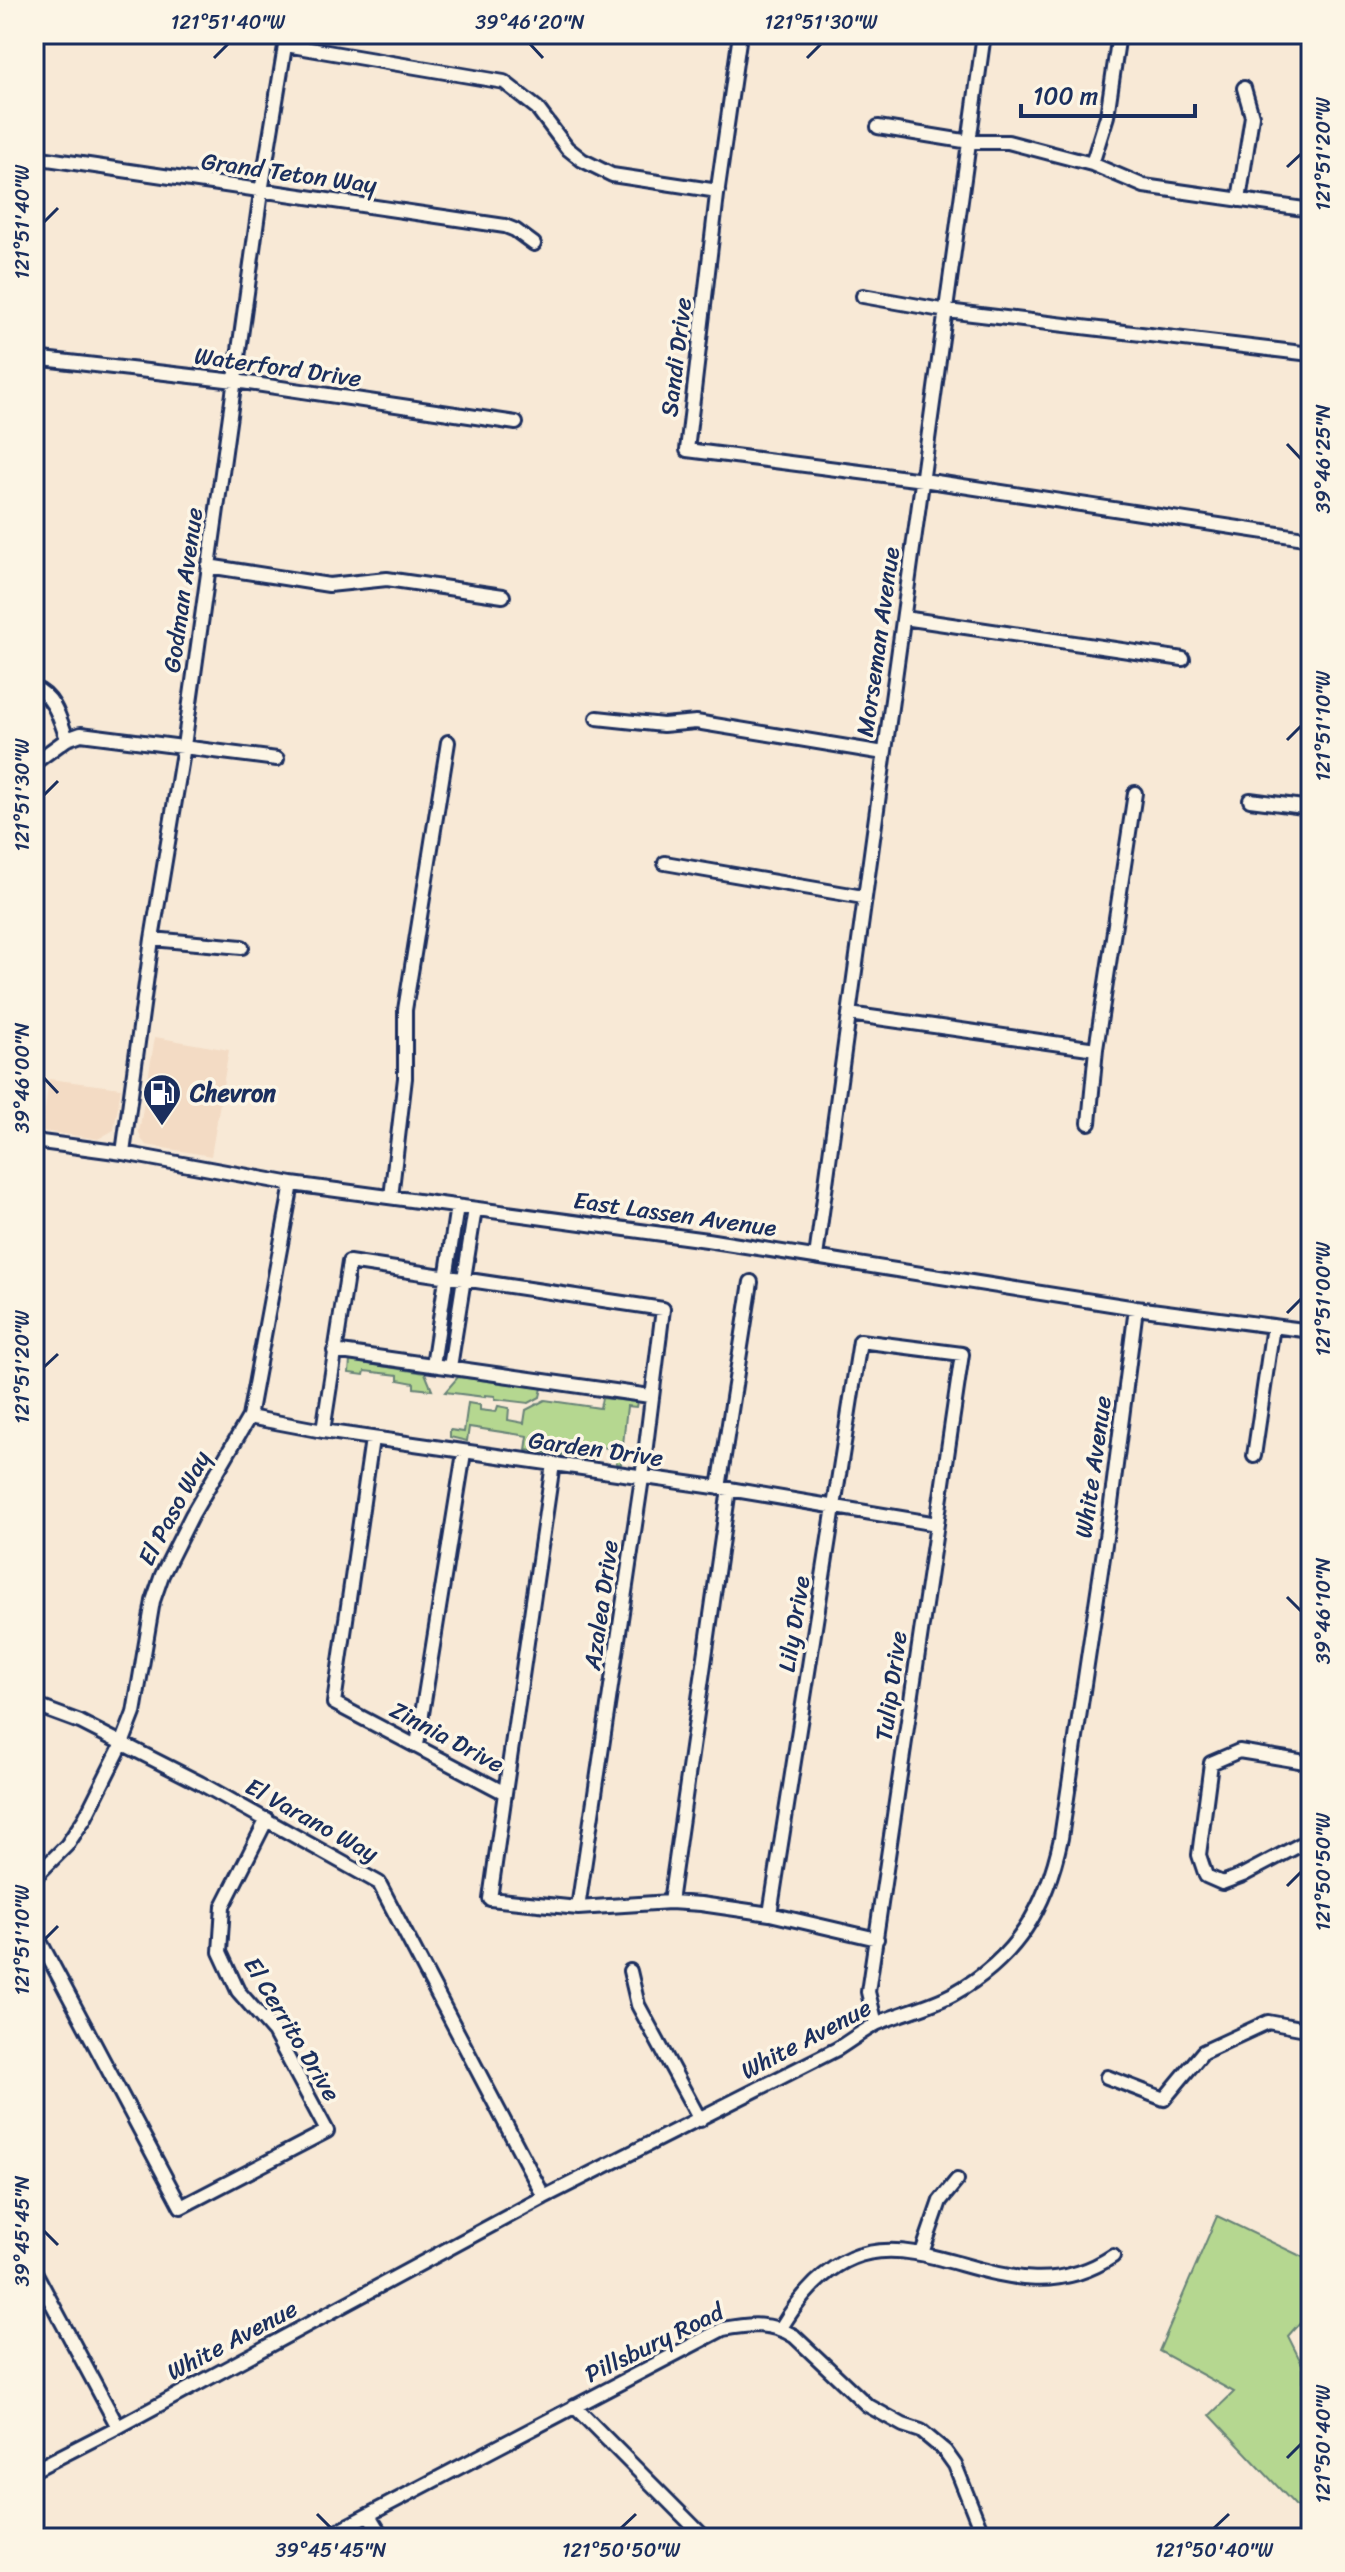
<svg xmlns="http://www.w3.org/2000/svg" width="1345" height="2572" font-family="Sriracha,sans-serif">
<rect width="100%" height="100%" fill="#f8e9d6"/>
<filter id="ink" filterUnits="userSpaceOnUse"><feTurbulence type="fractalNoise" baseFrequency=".0125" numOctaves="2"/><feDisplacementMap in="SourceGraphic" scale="16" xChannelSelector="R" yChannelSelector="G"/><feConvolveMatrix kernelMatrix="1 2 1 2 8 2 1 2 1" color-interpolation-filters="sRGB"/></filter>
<g filter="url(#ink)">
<!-- built -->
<path fill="#f3dbc4" d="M155,1037L229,1050L211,1156L146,1145L141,1139L139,1132Z
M49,1079L121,1088L114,1130L98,1139L42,1131Z"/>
<!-- green -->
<path fill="#b5d790" stroke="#688377" stroke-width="2" d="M350,1361L425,1373L432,1390L414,1388V1383L398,1380V1375L365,1371L364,1375L349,1373Z
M458,1377L542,1388L540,1397L529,1403L495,1399V1396L485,1395V1397L445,1392Z
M602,1398L637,1402L636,1407L627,1406L621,1464L616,1463L617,1449L564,1442L562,1455L526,1450L528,1436L469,1427L467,1441L450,1437V1430L464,1432L468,1403L480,1405V1410L496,1412L498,1406L509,1408L508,1420L524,1423L526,1410L545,1400L600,1408Z
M1217,2216L1311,2261V2310L1288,2336L1303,2366V2409L1311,2424V2522L1210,2415L1234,2392L1159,2351Z"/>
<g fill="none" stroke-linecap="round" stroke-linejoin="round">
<defs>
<path id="minor" d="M740,34L717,195L687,450L923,480L1311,539
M286,45L504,82L537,108L567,148L582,160L612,175L718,191
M878,127L970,142H1008L1092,164L1144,186L1311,210
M34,157L505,226L515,230L534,244
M1092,164L1107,116L1119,34
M1239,200L1252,116L1244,88
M863,296L947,311L1311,354
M34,358L235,381L516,423
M208,566L329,585L387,579L503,596
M904,618L1183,659
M34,688C55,696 60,720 67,739
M597,718L663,725L696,722L884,753
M34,763L67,739L81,734L277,759
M1250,800L1311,808
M665,863L863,897
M152,939L242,947
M849,1014L1096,1049
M1089,1123L1096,1049L1135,793
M34,1141L123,1153L292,1184L707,1240L1136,1308L1311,1331
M123,1153L152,939L184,746L261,192L287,34
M391,1197L405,1078V1010L448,742
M816,1257C870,849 929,442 984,34
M334,1351L650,1396
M433,1365L457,1206
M450,1367L475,1209
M249,1417L323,1431L729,1489L937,1524
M323,1431L349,1262L663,1309L642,1478L578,1908
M372,1439L334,1703L505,1793L490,1899L578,1908L670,1902L701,1904L770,1914L877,1939
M1254,1456L1273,1326
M719,1488L751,1282
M34,1705L80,1722L200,1783L379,1883L544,2197
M417,1745L464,1453
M1311,1763L1239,1751L1211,1763L1199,1855L1206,1876L1222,1883L1243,1875L1311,1839
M505,1793L553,1464
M34,1878L67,1845L85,1818L122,1744L134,1713L153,1601L162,1575L192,1515L249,1417L292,1184
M670,1902L729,1489
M770,1914L860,1341L962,1354L868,1992L876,2024
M34,1930L181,2207L327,2131L274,2032L238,1991L220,1952L223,1906L267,1819
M630,1971L638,2005L700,2120
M1107,2077L1164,2099L1203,2052L1268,2022L1311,2030
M922,2253L940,2201L957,2180
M34,2270L118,2427
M781,2328C884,2155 989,2339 1113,2256
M574,2406L705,2538
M34,2470L118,2427L544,2197L837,2049C850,2041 864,2030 878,2023C903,2012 929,2007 953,1994C1017,1958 1046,1908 1061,1838L1111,1504L1136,1308
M369,2515L383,2538
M324,2538L723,2329C749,2324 771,2322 794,2336L867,2405L903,2425L921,2431L945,2451L955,2465L984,2538"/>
</defs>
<!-- minor casing -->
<use href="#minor" stroke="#1b2f5e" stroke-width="18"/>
<!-- minor -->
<use href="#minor" stroke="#fcf5e5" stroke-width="12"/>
</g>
</g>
<!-- ticks -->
<path fill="none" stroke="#1b2f5e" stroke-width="3" d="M530,44L543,58M214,58L228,44M807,58L821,44M1287,167L1301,154M44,222L58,208M1287,444L1301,459M1287,740L1301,726M44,795L58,781M44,1078L58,1093M1287,1313L1301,1299M44,1367L58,1354M1287,1597L1301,1611M1287,1886L1301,1872M44,1940L58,1926M44,2231L58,2245M1287,2458L1301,2444M317,2514L331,2528M621,2528L636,2514M1214,2528L1229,2514"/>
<!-- icons -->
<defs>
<symbol id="fuel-pin" viewBox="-11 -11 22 30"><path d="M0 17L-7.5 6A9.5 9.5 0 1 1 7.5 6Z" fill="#1b2f5e" stroke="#fcf5e5"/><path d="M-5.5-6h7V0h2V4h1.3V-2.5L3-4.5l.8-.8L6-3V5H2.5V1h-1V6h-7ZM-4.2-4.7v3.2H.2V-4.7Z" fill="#fff"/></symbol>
</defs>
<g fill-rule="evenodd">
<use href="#fuel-pin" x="140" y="1071" width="44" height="60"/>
</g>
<g text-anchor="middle" stroke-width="7" stroke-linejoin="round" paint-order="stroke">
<!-- street labels -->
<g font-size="24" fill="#1b2f5e" stroke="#fcf5e5">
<text transform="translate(289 173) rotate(8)" y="8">Grand Teton Way</text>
<text transform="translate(676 357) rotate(-83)" y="8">Sandi Drive</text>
<text transform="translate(278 367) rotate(8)" y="8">Waterford Drive</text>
<text transform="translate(183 590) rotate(-82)" y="8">Godman Avenue</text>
<text transform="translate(878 642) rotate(-82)" y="8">Morseman Avenue</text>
<text transform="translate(675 1214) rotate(8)" y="8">East Lassen Avenue</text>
<text transform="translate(596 1449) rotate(8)" y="8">Garden Drive</text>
<text transform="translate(1093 1467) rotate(-82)" y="8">White Avenue</text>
<text transform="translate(174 1508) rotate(-62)" y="8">El Paso Way</text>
<text transform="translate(601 1605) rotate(-82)" y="8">Azalea Drive</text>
<text transform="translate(794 1624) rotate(-81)" y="8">Lily Drive</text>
<text transform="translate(891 1686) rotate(-82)" y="8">Tulip Drive</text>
<text transform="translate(447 1737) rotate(28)" y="8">Zinnia Drive</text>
<text transform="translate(312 1820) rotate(29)" y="8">El Varano Way</text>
<text transform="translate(292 2029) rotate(59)" y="8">El Cerrito Drive</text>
<text transform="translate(806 2039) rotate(-28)" y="8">White Avenue</text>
<text transform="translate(232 2340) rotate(-28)" y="8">White Avenue</text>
<text transform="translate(654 2343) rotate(-26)" y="8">Pillsbury Road</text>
</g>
<!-- poi labels -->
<g font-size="24" font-weight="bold" fill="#1b2f5e" stroke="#fcf5e5" text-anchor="start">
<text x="190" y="1101">Chevron</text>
</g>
</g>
<!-- margin -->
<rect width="1345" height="2572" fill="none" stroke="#fcf5e5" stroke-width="88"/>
<!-- scale -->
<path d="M1021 104v12h174v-12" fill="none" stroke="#1b2f5e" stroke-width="4"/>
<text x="1033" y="104" font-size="24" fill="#1b2f5e" stroke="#fcf5e5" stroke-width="6" paint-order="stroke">100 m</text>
<rect x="44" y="44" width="1257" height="2484" fill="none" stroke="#1b2f5e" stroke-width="3"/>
<g font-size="20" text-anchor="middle" fill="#1b2f5e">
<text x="228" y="29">121°51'40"W</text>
<text x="530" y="29">39°46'20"N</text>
<text x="821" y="29">121°51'30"W</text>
<text transform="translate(1323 154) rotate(-90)" y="7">121°51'20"W</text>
<text transform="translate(22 222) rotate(-90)" y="7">121°51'40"W</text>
<text transform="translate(1323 459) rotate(-90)" y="7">39°46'25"N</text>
<text transform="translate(1323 726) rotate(-90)" y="7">121°51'10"W</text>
<text transform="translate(22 795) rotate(-90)" y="7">121°51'30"W</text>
<text transform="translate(22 1078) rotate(-90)" y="7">39°46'00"N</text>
<text transform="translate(1323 1299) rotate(-90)" y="7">121°51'00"W</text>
<text transform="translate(22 1367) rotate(-90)" y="7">121°51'20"W</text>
<text transform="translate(1323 1611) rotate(-90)" y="7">39°46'10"N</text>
<text transform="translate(1323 1872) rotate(-90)" y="7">121°50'50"W</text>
<text transform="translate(22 1940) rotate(-90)" y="7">121°51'10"W</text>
<text transform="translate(22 2231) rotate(-90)" y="7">39°45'45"N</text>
<text transform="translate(1323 2444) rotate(-90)" y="7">121°50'40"W</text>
<text x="331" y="2557">39°45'45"N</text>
<text x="621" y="2557">121°50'50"W</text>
<text x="1214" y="2557">121°50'40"W</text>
</g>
</svg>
